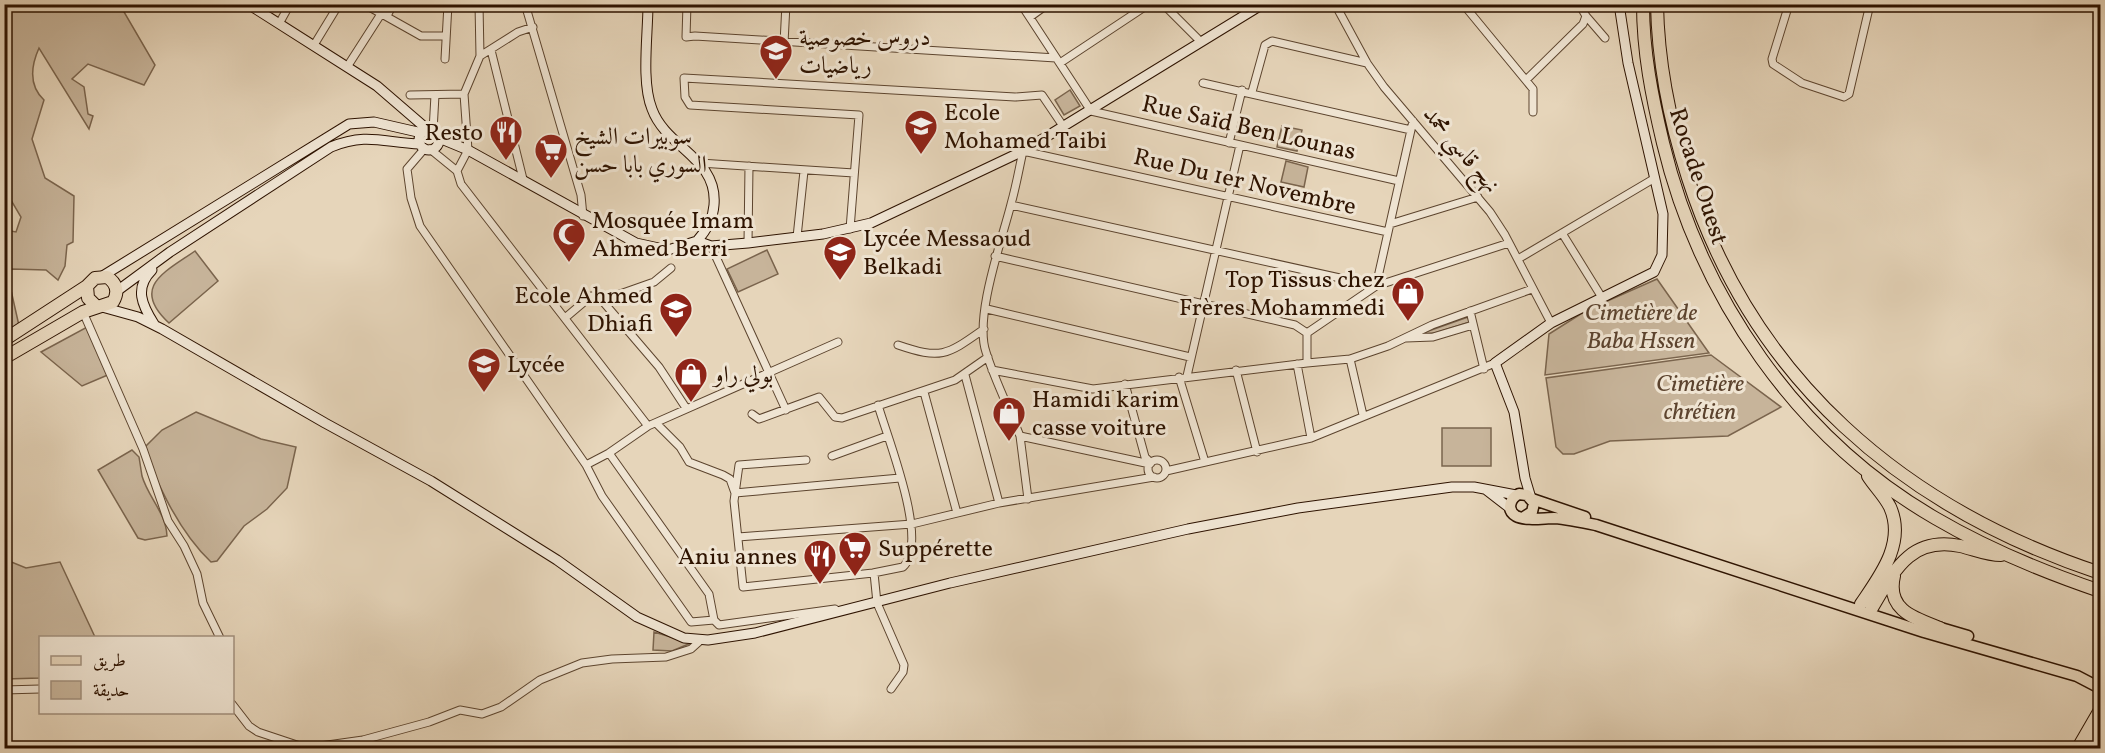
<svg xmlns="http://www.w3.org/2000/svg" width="2105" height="753" font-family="Vollkorn,Amiri,serif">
<rect width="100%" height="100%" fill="#e6d5ba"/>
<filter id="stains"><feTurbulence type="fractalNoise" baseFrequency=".00333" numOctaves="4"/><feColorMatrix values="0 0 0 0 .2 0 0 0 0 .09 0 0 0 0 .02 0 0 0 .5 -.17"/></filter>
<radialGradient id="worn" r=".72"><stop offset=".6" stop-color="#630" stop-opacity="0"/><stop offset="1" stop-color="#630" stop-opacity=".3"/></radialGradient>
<!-- green -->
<path fill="#c7b49a" stroke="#7a644d" stroke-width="1.5" d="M5,5H120L155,65L144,85L88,64L72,79L84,87L88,114L93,116L89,129L39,48C31,66 28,85 44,100L32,139L45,178L74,196L73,242L67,245L65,266L58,280L46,270L12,269L8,277L20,330L5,340V230L16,232L21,217L5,190Z
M1070,90L1080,106L1064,115L1055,100Z
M1282,126L1302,130L1297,151L1277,147Z
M1286,161L1308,167L1304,187L1281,182Z
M767,250L778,274L738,292L727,269Z
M195,251L218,281L169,323C130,287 165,272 195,251Z
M1657,279L1709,353L1545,375L1549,334L1587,310Z
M1468,317L1470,322L1435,333L1420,334Z
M89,326L110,374L82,386L41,352Z
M1711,355L1781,407L1728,436L1610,441L1574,454H1563L1556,447L1546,378Z
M196,412L261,439L296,447L287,488L267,509L244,526L217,561L211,562C179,532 160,488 143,449L162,430Z
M1442,428H1491V466H1442Z
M132,450L139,457C140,463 141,470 142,476C148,497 166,513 167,536L145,540L138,538L98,470Z
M4,559L26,568L60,562L95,637L40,638V678L5,679Z
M654,632L691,643L672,651L653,650Z"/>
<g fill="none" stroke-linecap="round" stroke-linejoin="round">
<defs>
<path id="street" d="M364,4L421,36H446
M525,4L581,195L583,216
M687,4L686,37L695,36L1056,58
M1021,4L1091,111L1399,181
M1163,4L1200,41
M1335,4L1367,63L1384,87L1490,212L1505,235L1551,323
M1463,4L1533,89V112
M1789,4L1772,59L1773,64L1802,83L1844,97L1849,94L1870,4
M387,16L393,4
M1586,16L1605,38
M1030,17L1048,4
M280,22L290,4
M784,43L786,4
M314,45L339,4
M491,50L523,179
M480,56L518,32L533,27
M445,59L448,4
M1060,63L1149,4
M347,67L381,14
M1526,80L1583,24L1586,16L1579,4
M1203,83L1411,130
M1252,92L1265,45L1272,41L1367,63
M410,95L464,94
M433,131L435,95
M1229,143L1242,90
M425,148L407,169L411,198L420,226L586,465L609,453L709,594L714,620L719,625L835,609
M430,149L457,171L461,184L648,426
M700,163L854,173
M457,171L468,150L464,94L480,56L479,4
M1011,205L1376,286L1509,243
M1390,224L1478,197
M850,229L859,115L690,105L685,97L684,78L1015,97L1042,95L1063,126
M1562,233L1601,296
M797,237L804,171
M748,243L749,166
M711,246L786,410
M1518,259L1655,178
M603,300L654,282L671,268
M987,309L1190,357
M1470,311L1484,369
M83,312L143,449L168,521L184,546L197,574L203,603L220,638
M565,318L591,296L599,297L659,367L686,408
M1307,333L1376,286L1413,121
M1406,338L1433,337L1473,325
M898,345C942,360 947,355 984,329
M1350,359L1363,415
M1307,363L1350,359L1388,346L1432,325L1532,289
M1297,364L1311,438
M992,370L1093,389L1307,363V333L1295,325L995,256
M1236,370L1257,452
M965,375L999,503
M1187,376L1240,145
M1179,377L1205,462
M1125,384L1145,457L1151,463
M924,392L957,513
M752,414L759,419L819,397L835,417L842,418L955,380L988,357
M656,423L680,447L689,462L723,475L730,479L735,493
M1020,436L1028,499
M609,453L648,426L838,342
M832,456L887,436
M806,460L739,465L734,501L743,587L873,573L903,567C930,542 887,437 878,405
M1148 469a9 9 0 1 1 18 0a9 9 0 1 1-18 0Z
M1150,464L1020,436C1009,408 995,381 986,352C974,317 1002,240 1011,204C1016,187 1019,169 1023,151L1388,232
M586,465L602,496L691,622L714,620
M1166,471L1311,438L1495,363
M735,493L900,478
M738,537L912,524L999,503L1154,477
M874,573L877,603L904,665L903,672L891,689
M4,690L40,689
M232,704L249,726L258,732L306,748
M306,748L363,740L429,722L460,710L482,714L501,707L540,680L582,663L612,659L666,657L691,649L701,640"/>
<path id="secondary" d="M248,4L377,86L428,130
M419 140a10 10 0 1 1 20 0a10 10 0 1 1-20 0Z
M439,138L468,150L636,243L668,250L697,241C706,231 713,220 714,205C718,158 666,148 652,109C641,82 648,35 648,4
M697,241L711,246L748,243L823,234L871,223L1023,151L1263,4
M152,270C134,288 142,305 154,324
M101,277L349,124L374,122L422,133
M117,291L170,252L331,147C367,132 385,143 420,144
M102,307L138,317L162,329L325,423L431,481L557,560L637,617L684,638L708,640L755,633L950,583L1188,529L1298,508L1452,487H1474L1516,495
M1485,489L1511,509
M1531,498L1525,478L1514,412L1495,363L1551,323L1654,272L1662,255L1663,214L1628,63L1619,4"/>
<path id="primary" d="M1532,499L1585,517
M1524,517L1532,512L1534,503L1527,495L1519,494C1510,498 1506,510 1516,516C1525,521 1544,518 1554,518C1568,519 1582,522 1596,525L1924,632L2077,676L2100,688
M1934,626L1968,636"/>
<path id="highway" d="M1643,4C1643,52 1652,97 1663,143C1700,297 1797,438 1935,518C1986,548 2044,572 2100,591
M1657,4C1658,64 1670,122 1688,178C1752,379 1903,508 2100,573
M4,340L87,286
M4,358L83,312L113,302C119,292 117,283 107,277L95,278L87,286L88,298L96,306
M1894,576C1886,610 1914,618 1940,628
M1861,604C1880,576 1906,543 1890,507C1884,495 1875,487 1868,476
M1872,608C1894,571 1910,536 1960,546C1974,549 1986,555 2001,555
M2078,748L2100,710
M2088,748L2100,729"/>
</defs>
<!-- street casing -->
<use href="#street" stroke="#5c442e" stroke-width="9"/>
<!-- secondary casing -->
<use href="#secondary" stroke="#2e1300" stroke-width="11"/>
<!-- primary casing -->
<use href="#primary" stroke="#2e1300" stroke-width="13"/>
<!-- highway casing -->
<use href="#highway" stroke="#2e1300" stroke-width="14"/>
<!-- street -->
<use href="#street" stroke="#efe4d2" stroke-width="7"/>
<!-- secondary -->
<use href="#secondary" stroke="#efe4d2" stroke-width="9"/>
<!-- primary -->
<use href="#primary" stroke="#e6d5ba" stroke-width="10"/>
<!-- highway -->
<use href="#highway" stroke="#e6d5ba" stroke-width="12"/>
</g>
<!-- icons -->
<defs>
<symbol id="school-pin" viewBox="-11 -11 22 30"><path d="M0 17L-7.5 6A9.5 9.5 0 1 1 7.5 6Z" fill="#8f2418" stroke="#efe4d2"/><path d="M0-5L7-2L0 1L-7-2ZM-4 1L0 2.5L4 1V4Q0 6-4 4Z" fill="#fff"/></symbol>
<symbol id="restaurant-pin" viewBox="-11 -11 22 30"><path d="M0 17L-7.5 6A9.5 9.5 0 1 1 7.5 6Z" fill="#8f2418" stroke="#efe4d2"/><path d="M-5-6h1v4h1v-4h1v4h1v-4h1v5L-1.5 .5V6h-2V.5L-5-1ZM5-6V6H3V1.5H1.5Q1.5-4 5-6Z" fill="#fff"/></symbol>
<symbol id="supermarket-pin" viewBox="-11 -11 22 30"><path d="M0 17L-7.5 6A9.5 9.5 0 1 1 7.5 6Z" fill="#8f2418" stroke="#efe4d2"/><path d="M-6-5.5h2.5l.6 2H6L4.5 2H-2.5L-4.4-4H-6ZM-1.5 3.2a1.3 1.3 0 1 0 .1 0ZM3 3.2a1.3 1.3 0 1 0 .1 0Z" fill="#fff"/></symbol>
<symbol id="mosque-pin" viewBox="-11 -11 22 30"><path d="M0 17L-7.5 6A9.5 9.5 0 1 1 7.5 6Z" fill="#8f2418" stroke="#efe4d2"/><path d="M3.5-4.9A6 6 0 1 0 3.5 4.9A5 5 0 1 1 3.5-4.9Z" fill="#fff"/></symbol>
<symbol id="shop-pin" viewBox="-11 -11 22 30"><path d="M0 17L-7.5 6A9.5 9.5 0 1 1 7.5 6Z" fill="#8f2418" stroke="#efe4d2"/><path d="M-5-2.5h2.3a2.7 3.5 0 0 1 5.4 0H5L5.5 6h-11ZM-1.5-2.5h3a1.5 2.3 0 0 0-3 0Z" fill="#fff"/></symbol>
</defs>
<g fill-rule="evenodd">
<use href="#school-pin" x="757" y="32" width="38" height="52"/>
<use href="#school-pin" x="902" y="107" width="38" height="52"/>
<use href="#restaurant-pin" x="487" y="113" width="38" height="52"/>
<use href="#supermarket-pin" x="532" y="131" width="38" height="52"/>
<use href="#mosque-pin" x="550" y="215" width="38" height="52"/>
<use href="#school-pin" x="821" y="233" width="38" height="52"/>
<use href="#shop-pin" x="1389" y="274" width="38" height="52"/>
<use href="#school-pin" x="657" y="290" width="38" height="52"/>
<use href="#school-pin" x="465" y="345" width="38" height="52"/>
<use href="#shop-pin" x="672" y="355" width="38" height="52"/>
<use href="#shop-pin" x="990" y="394" width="38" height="52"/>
<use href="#supermarket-pin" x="836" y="529" width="38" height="52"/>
<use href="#restaurant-pin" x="801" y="537" width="38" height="52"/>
</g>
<g text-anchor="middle" stroke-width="6" stroke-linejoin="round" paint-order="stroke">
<!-- poi labels -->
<g font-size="24" fill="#2e1300" stroke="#efe4d2" text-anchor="start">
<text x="799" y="45">دروس خصوصية<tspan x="799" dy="28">رياضيات</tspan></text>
<text x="944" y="120">Ecole<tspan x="944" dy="28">Mohamed Taibi</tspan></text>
<text x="483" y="140" text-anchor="end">Resto</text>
<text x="574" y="144">سوبيرات الشيخ<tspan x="574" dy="28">السوري بابا حسن</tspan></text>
<text x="592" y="228">Mosquée Imam<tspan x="592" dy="28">Ahmed Berri</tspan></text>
<text x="863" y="246">Lycée Messaoud<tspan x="863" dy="28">Belkadi</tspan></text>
<text x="1385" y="287" text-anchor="end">Top Tissus chez<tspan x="1385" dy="28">Frères Mohammedi</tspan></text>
<text x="653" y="303" text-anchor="end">Ecole Ahmed<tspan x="653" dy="28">Dhiafi</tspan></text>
<text x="507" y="372">Lycée</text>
<text x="714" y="382">بولي راو</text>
<text x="1032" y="407">Hamidi karim<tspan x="1032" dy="28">casse voiture</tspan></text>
<text x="878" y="556">Suppérette</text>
<text x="797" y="564" text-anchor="end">Aniu annes</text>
</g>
<!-- street labels -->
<g font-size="24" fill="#2e1300" stroke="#efe4d2">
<text transform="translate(1249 127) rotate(13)" y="8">Rue Saïd Ben Lounas</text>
<text transform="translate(1462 149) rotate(50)" y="8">نهج قاسي محمد</text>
<text transform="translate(1699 176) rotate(72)" y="8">Rocade Ouest</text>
<text transform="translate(1245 181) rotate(13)" y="8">Rue Du 1er Novembre</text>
</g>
<!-- park labels -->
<g font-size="24" font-style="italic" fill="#5c432e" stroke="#efe4d2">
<text x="1641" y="320">Cimetière de<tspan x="1641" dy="28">Baba Hssen</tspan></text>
<text x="1700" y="391">Cimetière<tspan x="1700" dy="28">chrétien</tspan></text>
</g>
</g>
<!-- margin -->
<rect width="2105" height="753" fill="none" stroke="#e6d5ba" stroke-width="24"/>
<rect x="6" y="6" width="2093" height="741" fill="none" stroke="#2e1300" stroke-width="3"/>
<rect x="12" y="12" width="2081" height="729" fill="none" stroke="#2e1300" stroke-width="1.5"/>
<!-- legend -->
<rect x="39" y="636" width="195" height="78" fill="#efe4d2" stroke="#a2907e" stroke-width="1.5"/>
<rect x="51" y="656" width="30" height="9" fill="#e6d5ba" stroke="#a2907e" stroke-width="1.5"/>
<text x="93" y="666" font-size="18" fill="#2e1300">طريق</text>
<rect x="51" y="681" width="30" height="18" fill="#c7b49a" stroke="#a2907e" stroke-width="1.5"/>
<text x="93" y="696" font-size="18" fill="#2e1300">حديقة</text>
<rect width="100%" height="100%" filter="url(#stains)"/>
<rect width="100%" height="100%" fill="url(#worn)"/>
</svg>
